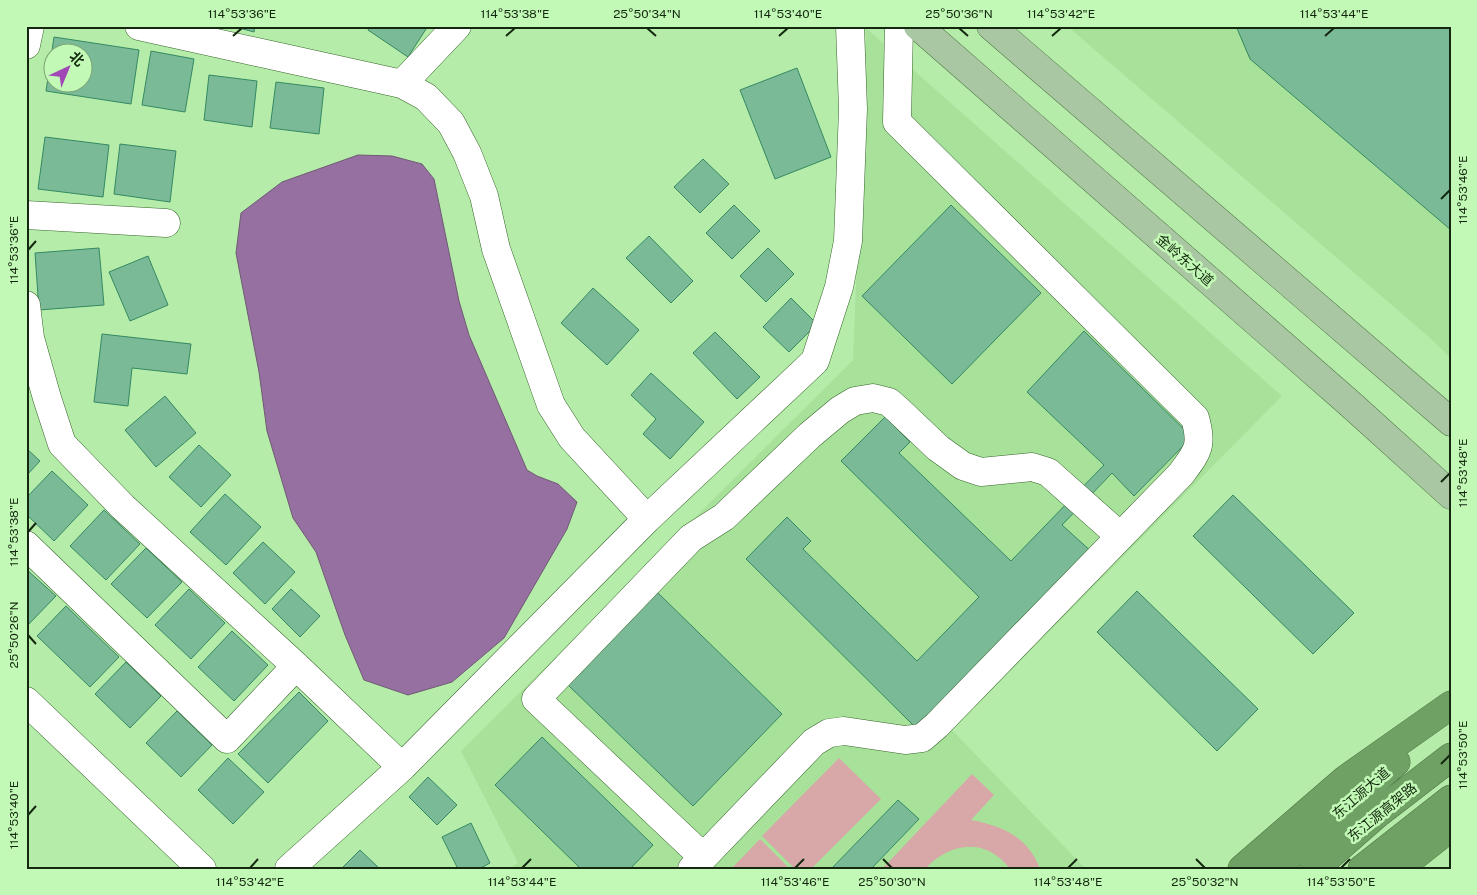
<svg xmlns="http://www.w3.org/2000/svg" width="1477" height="895" font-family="'Public Sans','Noto Sans SC',sans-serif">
<rect width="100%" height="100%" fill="#b6eca9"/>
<!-- built -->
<path fill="#a8e29a" d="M1067,26H1451V358L1430,338Z
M866,28L1282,396L952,730L1086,869H509L518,863L461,751L853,360Z"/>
<!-- green -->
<path fill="#d8a7a7" d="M839,758L881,799L811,869H795L762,836Z
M972,774L994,795L971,820C1003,826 1028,837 1040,869H1010C986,837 950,842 925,869H882Z
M760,839L790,869H731Z"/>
<!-- water -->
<path fill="#9670a0" stroke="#6f5a74" d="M358,155L392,156L422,164L434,179L459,301L469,335L527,470L537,476L558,484L577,502L567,529L504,638L452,682L408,695L364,680L345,635L316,552L293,518L267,431L259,372L236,253L241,213L282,182Z"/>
<!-- building -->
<path fill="#7aba97" stroke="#348961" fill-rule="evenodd" d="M232,26H255L254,32Z
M370,26H428L408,57L368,30Z
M1236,26H1451V230L1250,59Z
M54,37L139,50L131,104L46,91ZM52,52H82V82H52Z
M151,51L194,59L185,112L142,105Z
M797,68L831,157L775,179L740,90Z
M209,75L257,81L252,127L204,120Z
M276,82L324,88L319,134L270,128Z
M45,137L109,145L103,197L38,189Z
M120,144L176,151L170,202L114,194Z
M703,159L729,184L700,213L674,187Z
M734,205L760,231L732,259L706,233Z
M951,205L1041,293L952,384L862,296Z
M649,236L693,281L671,303L626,258Z
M99,248L104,305L39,310L35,253Z
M768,248L794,274L766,302L740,276Z
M148,256L168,305L130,321L109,272Z
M593,288L639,330L607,365L561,323Z
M791,298L817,324L789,352L763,327Z
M1084,331L1192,437L1134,496L1112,473L1062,525L1093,553L917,729L746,559L787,517L811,541L803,549L917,661L979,597L841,461L885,417L910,442L899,453L1011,561L1104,465L1027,392Z
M715,332L760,377L737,399L693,353Z
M102,334L191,344L187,374L132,368L128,406L94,402Z
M651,373L704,422L670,459L643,434L656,419L631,395Z
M165,396L196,433L156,467L125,430Z
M199,445L231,475L201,507L169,477Z
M26,448L40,461L26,476Z
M52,471L88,505L54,541L26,514V498Z
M225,494L261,527L226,565L190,532Z
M1233,495L1354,613L1313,654L1193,536Z
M104,510L140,544L106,580L70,546Z
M263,542L295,572L265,604L233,573Z
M146,548L182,582L147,618L111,584Z
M26,569L56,596L26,627Z
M189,589L225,623L191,659L155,625Z
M291,589L320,616L300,637L272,609Z
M1137,591L1258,709L1217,751L1097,632Z
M657,592L782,714L693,806L567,684Z
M66,606L119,657L90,687L37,636Z
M232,631L268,665L234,701L198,667Z
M126,662L161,696L130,728L95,694Z
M299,692L328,721L268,783L238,754Z
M177,711L212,745L181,777L146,743Z
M542,737L653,845L630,869H581L495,785Z
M228,758L264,792L233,824L198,790Z
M428,777L457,805L437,825L409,797Z
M898,800L919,819L871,869H831Z
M471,823L490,863L479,869H458L442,837Z
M360,850L380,869H341Z"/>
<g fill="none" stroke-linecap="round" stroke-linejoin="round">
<defs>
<path id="minor" d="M139,26L402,84L426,97L451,123L467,153L484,196L496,249L551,405L572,438L647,519
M26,45L30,26
M402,84L457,26
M26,215L166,223
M26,305L30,338L47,398L62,444L123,507L296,666L402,767
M26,545L227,739L296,666
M26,701L202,869
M703,857L536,699L691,538L724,517L810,435L840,410L855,401L873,398L889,402L898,410L938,448L963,466L981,472L1032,467L1048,472L1120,536
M289,869L402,767L647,519L815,361L839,287L848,241L853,109L850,26
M692,869L814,742L829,733L844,731L905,740L922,738L937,725L1181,474C1198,451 1203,446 1195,418L897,122L899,26"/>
<path id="major" d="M918,26L1348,402L1451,495
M991,26L1451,422"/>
<path id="highway" d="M1242,869L1346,779L1451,705
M1274,869L1396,762
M1314,869L1377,814L1451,757
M1362,869L1451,799
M1398,869L1451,827"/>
</defs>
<!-- minor casing -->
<use href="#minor" stroke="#356529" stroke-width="29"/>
<!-- major casing -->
<use href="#major" stroke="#507746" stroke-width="29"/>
<!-- highway casing -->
<use href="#highway" stroke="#507746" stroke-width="29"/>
<!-- minor -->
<use href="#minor" stroke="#fff" stroke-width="28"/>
<!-- major -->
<use href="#major" stroke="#a9c7a2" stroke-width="28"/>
<!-- highway -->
<use href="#highway" stroke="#70a164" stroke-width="28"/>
</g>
<!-- ticks -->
<path fill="none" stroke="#14280f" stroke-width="2" d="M647,28L656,36M959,28L968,36M233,36L242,28M506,36L515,28M779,36L788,28M1052,36L1061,28M1325,36L1334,28M1441,199L1450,190M28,250L36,241M1441,482L1450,473M28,532L36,523M28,635L36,644M1441,764L1450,755M28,815L36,806M883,859L892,868M1196,859L1205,868M250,868L258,859M522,868L531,859M795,868L804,859M1068,868L1077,859M1341,868L1350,859"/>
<g text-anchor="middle" stroke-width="5" stroke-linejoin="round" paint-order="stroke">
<!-- street labels -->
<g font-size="14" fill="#14280f" stroke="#c3f9b6">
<text transform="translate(1185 260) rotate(41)" y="5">金岭东大道</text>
<text transform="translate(1361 793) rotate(-41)" y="5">东江源大道</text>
<text transform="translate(1382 812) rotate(-39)" y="5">东江源高架路</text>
</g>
</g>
<!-- border -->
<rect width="1477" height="895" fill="none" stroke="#c3f9b6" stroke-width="55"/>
<!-- north arrow -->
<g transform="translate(68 68) rotate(44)"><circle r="24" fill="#c3f9b6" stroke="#7da573"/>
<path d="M0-4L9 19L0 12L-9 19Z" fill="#a048b5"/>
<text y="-8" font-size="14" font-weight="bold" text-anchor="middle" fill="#14280f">北</text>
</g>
<rect x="28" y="28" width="1422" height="840" fill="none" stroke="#14280f" stroke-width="2"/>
<g font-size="12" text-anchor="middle" fill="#14280f">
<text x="242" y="18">114°53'36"E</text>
<text x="515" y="18">114°53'38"E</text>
<text x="647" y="18">25°50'34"N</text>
<text x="788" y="18">114°53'40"E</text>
<text x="959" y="18">25°50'36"N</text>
<text x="1061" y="18">114°53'42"E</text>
<text x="1334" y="18">114°53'44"E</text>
<text transform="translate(1463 190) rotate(-90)" y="4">114°53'46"E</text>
<text transform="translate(14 250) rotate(-90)" y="4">114°53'36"E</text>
<text transform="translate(1463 473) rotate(-90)" y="4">114°53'48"E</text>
<text transform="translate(14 532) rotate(-90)" y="4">114°53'38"E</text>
<text transform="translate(14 635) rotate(-90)" y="4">25°50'26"N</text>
<text transform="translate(1463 755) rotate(-90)" y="4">114°53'50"E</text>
<text transform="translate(14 815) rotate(-90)" y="4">114°53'40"E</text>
<text x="250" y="886">114°53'42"E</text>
<text x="522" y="886">114°53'44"E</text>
<text x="795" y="886">114°53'46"E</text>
<text x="892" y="886">25°50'30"N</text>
<text x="1068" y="886">114°53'48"E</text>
<text x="1205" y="886">25°50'32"N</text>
<text x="1341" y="886">114°53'50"E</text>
</g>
</svg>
